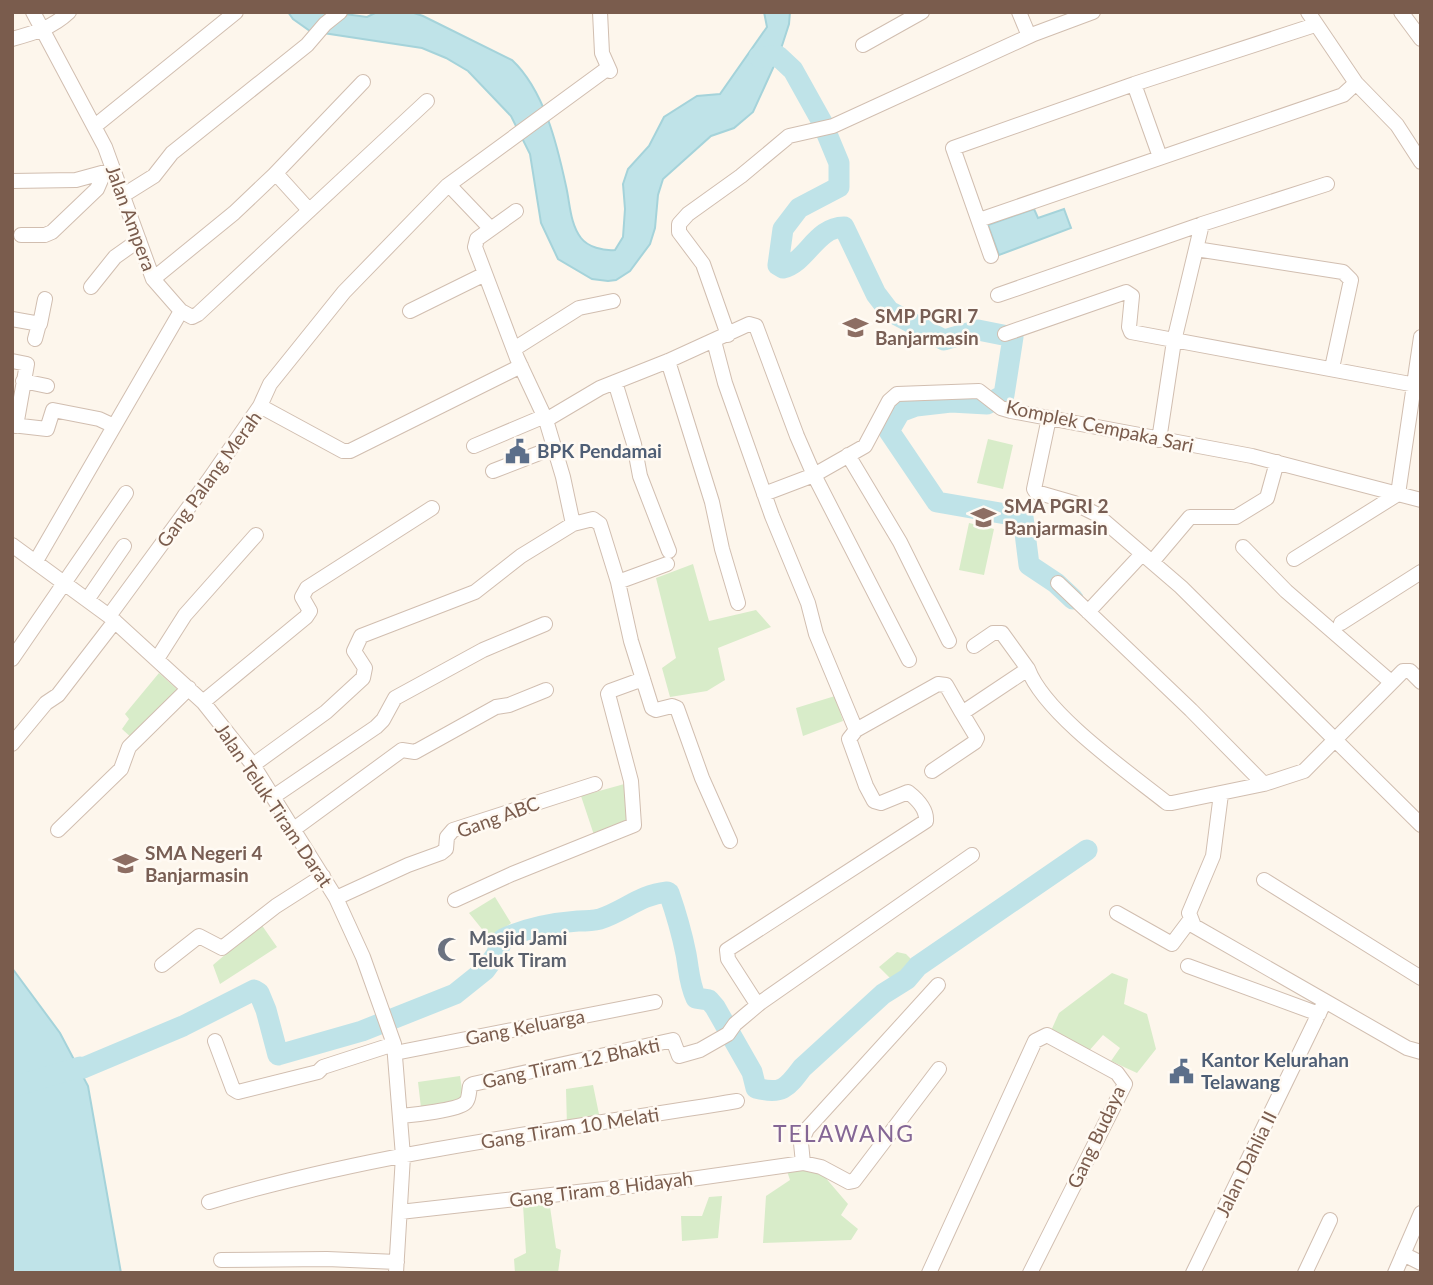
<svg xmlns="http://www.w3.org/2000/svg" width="1433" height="1285" font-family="Lato,sans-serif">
<rect width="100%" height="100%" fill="#fdf6ec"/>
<!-- green -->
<path fill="#d8ecc9" d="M988,439L1013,445L1003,489L977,483Z
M969,523L994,529L984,575L959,570Z
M693,564L709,621L756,610L771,627L718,648L725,680L707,691L670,697L662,668L676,658L656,578Z
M159,673L179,691L134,740L122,729L129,719L125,714Z
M835,696L843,721L803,736L796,708Z
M628,783L632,823L594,835L581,796Z
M495,897L511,923L490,939L469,913Z
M261,924L277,947L220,984L213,965Z
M897,952L906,954L915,963L894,982L879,967Z
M1112,973L1128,979L1124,1004L1147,1014L1156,1049L1137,1073L1111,1061L1120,1048L1103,1035L1088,1052L1050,1033L1059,1013Z
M460,1076L464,1103L421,1108L418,1082Z
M593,1085L600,1119L567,1126L566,1089Z
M818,1169L848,1204L841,1215L858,1229L851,1240L763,1243L766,1196L790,1180L787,1171Z
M722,1196L718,1238L682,1241L681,1216H702L709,1197Z
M549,1200L556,1248L561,1250L558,1273H515L514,1259L526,1253L523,1205Z"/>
<!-- water -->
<path fill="#bfe3e8" stroke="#a5d3da" stroke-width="2" d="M288,12H330L367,17L377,12H411L423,16L512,60C544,90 557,144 566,186C570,203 570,224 581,238C588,247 603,251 615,250L623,237L625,209L623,184L628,169L649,146L664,117L697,96L720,94L767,27L764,12H790L789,24L779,55L753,112L734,128L711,136L663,179L658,195L655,228L650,244L630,271L616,280L608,281L592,279L558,259L541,223L530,154L511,116L468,71L446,58L422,48L310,31L293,19Z
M1034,209L1038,218L1064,209L1071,228L999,255L988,225Z
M12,968L60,1033L88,1086L121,1273H12Z"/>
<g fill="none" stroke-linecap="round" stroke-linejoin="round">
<!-- river -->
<path stroke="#bfe3e8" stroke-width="21" d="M759,57L778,56L793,70L822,122L839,163V187L799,208L783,229L778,265L783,268C807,262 816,227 844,227L876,294L889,311L944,340L978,330L1013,337L1004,395L987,404L951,402L916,406L900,412L889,431L937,502L1023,517L1029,565L1056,583L1073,599
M12,1087L80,1067L83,1068L183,1026L254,990L259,993L266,1010L278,1055L362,1031L455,994L485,970L496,955L503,939C526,928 553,923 578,921C586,921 592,921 600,919C625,911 639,895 667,892L669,893C676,913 682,934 686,954C689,970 689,983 696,998L709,1000L715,1007L752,1072L756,1088C782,1095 787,1088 802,1068L883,994L907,979L918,966L1087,850"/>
<defs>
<path id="minor" d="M33,12L105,147L153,279L181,311L36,561
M600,12L602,53L610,71
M1019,12L1029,36
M1308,12L1356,83L1397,125L1421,162
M1401,12L1421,39
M12,39C34,33 52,28 69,12
M863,45L922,12
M1134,84L1160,157
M95,126L236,12
M274,175L363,82
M12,181L76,180L109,171
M449,185L491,229
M122,196L154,176L172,153L307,45L325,24L340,12
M516,211L477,239L475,247L517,358L546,420L563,477L573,524
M979,220L1343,95L1356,83
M21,235H45L52,232L97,189L104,173
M1196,249L1343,272L1351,280L1332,368
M991,256L953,148L1134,84L1315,25
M153,279L234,213L274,175L280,178L309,210
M91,287L115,257L139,240
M998,295L1202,224
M181,311L192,317L198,314L427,101
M410,311L485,274
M12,319L40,324L45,299
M1005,334L1126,292L1132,296L1129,327L1131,332L1421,386
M728,335L703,264L679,232V224L688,214L741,176L789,136L833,126L1034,34L1093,12
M35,339L39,324
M714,341L725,383L772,516L808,603L816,634L856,730L938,684L946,685L962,713L1028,669L1002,633H993L974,646
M514,349L579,308L613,301
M12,361L27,364L16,426
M668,361L712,502L722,549L738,603
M23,381L47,386
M615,382L634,444L640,476L669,551
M260,406L343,451H350L521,366
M1049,418L1034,489L1036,492L1074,503L1096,514L1181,587L1421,825
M546,420L600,388L668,361L749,324L756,326L797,436L814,475L909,660
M12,425L47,429L53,410L99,419L114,426
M1159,440L1174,341L1202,224L1327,184
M474,446L545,416
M848,455L900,542L949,641
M493,471L555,447
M764,494L814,475L865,446L889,401L897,394L979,391L1001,408L1011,411L1252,456L1421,500
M12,545L109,616L203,702L253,765L336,898L363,957L394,1044L403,1156L396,1273
M1243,547L1286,591L1391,682
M1294,559L1398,494L1421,337
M1152,562L1190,517H1236L1267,498L1277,462
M618,582L667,564
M1058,583L1191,710L1264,784
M87,600L124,546
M1088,612L1142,554
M109,616L208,481L260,406L270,384L344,292L447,186L608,68
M1341,623L1421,572
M12,659L126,493
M157,659L185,615L256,535
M1028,669C1045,714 1128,772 1167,803H1172L1264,784L1304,771L1403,671H1410L1421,682
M203,702L306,617L310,611L302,597L307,588L432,508
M12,744L46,703L58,695L115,621
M253,765L326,712L363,678L365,668L354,651L361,636L475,592L521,556L573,524L593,519L600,524L618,582L631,641L652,708L656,710L672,706L677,708L702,778L730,841
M932,771L975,742L977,738L962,713
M1221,794L1213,856L1189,913L1194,926L1325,1001
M273,797L376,727L383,720L395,698L483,650L545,624
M294,829L402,750L415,752L496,707L509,705L546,690
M58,830L121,769L129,747L189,688
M1264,880L1421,978
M336,898L408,865L441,853L446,849L447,837L453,830L595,784
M455,900L512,874L634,825L631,781L608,694L610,691L643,679
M1117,913L1172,944L1190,920
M162,965L199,936L222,948L276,906L323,876
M1188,966L1319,1014
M760,1003L755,1001L728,959L727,950L926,821C927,810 917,799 908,792L881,803L874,801L866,786L849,739L856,730
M215,1041L233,1089L238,1092L318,1072L323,1067L394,1044
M395,1053L655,1002
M401,1116C413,1115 458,1110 465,1103C469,1100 469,1091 470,1086L473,1084L673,1040L679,1056L700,1050L728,1034L735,1024L760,1003L972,855
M803,1163L801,1143L807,1129L938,985
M209,1202C380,1151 560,1130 737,1101
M400,1212L684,1180L803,1163L821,1167L849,1182L854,1181L939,1069
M1403,1254L1421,1263
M221,1260L327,1259L397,1262
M929,1273L1035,1041L1047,1035L1117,1073L1125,1084L1030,1273
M1193,1273L1325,1001L1407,1048L1421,1052
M1305,1273L1330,1220
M1395,1273L1421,1213"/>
</defs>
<!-- minor casing -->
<use href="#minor" stroke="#d1beb0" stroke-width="16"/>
<!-- minor -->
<use href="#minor" stroke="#fff" stroke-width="14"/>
</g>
<!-- icons -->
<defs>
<symbol id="school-bare" viewBox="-9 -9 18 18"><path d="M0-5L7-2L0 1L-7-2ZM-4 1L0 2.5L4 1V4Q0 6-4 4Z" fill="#8d6e63" stroke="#fffaf3" stroke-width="2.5" paint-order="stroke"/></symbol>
<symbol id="civic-bare" viewBox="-9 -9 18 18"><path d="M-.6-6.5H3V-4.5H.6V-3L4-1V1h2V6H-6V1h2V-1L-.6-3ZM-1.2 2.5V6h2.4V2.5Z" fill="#5c6f8a" stroke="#fffaf3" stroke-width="2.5" paint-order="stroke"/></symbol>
<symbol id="mosque-bare" viewBox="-9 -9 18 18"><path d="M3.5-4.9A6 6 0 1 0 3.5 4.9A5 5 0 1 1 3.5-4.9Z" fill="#6b7280" stroke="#fffaf3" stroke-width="2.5" paint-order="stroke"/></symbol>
</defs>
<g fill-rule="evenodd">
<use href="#school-bare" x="838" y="310" width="35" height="35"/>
<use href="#civic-bare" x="500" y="434" width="35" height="35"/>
<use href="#school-bare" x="966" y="500" width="35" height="35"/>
<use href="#school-bare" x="108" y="846" width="35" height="35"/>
<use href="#mosque-bare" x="432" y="932" width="35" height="35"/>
<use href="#civic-bare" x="1164" y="1054" width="35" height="35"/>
</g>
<g text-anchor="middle" stroke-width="5" stroke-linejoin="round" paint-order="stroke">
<!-- street labels -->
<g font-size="19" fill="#7a5c4d" stroke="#fffaf3">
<text transform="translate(131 218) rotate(70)" y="7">Jalan Ampera</text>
<text transform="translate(1100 426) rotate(12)" y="7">Komplek Cempaka Sari</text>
<text transform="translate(209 479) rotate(-54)" y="7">Gang Palang Merah</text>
<text transform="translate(274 805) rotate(56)" y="7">Jalan Teluk Tiram Darat</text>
<text transform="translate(498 817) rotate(-20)" y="7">Gang ABC</text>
<text transform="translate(525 1027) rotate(-11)" y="7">Gang Keluarga</text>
<text transform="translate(571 1063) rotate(-12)" y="7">Gang Tiram 12 Bhakti</text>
<text transform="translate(570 1128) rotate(-9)" y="7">Gang Tiram 10 Melati</text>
<text transform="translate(1096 1137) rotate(-65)" y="7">Gang Budaya</text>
<text transform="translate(1246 1164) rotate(-64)" y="7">Jalan Dahlia II</text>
<text transform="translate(601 1189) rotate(-7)" y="7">Gang Tiram 8 Hidayah</text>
</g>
<!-- education labels -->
<g font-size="19" font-weight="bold" fill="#785e54" stroke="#fffaf3" text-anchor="start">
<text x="875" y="323">SMP PGRI 7<tspan x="875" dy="22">Banjarmasin</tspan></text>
<text x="1004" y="513">SMA PGRI 2<tspan x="1004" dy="22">Banjarmasin</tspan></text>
<text x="145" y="860">SMA Negeri 4<tspan x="145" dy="22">Banjarmasin</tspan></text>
</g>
<!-- service labels -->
<g font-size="19" font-weight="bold" fill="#4e5e75" stroke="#fffaf3" text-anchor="start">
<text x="537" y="458">BPK Pendamai</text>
<text x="1201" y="1067">Kantor Kelurahan<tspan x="1201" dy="22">Telawang</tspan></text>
</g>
<!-- worship labels -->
<g font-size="19" font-weight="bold" fill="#5b616d" stroke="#fffaf3" text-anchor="start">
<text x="469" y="945">Masjid Jami<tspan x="469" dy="22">Teluk Tiram</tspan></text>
</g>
<!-- quarter labels -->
<g font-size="23" letter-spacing="2" fill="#846695" stroke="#fffaf3">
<text x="844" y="1142">TELAWANG</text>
</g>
</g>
<!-- border -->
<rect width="1433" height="1285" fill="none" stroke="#7a5c4d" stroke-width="28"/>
</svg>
